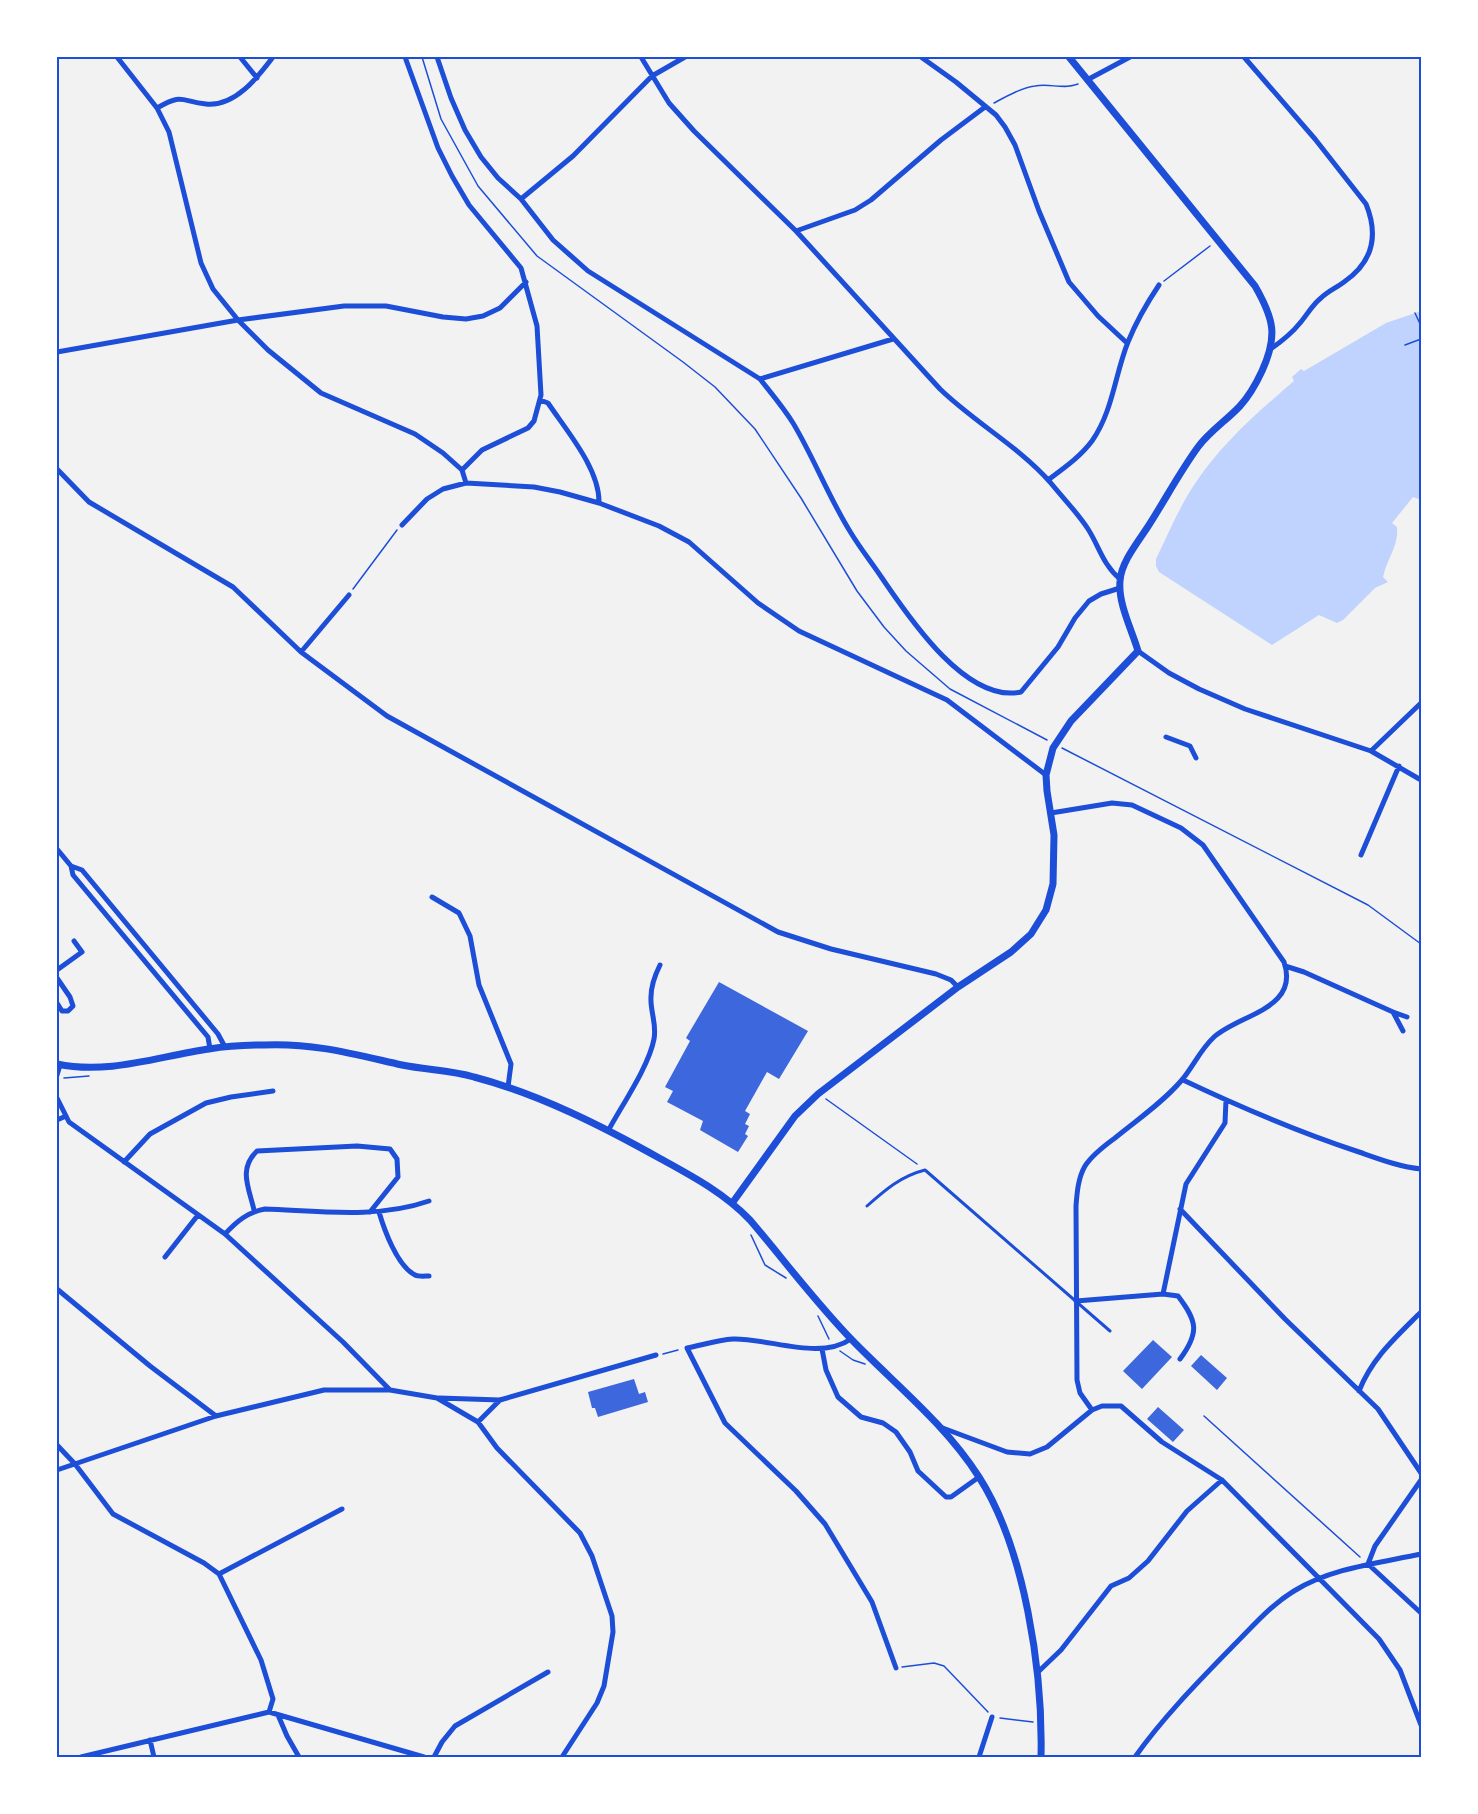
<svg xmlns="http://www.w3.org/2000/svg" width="1478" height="1814" font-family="'Fira Sans Condensed',sans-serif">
<rect width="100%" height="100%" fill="#f2f2f2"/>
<!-- water -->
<path fill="#bfd3fe" d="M1421,311V500L1413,497L1392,523L1397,527C1399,546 1387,558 1383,577L1388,582L1375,588L1343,620L1337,623L1319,615L1272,645L1159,572L1156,566V559C1168,534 1179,508 1194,485C1221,444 1258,412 1294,381L1292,377L1301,369L1304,371L1386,323Z"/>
<!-- building -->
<path fill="#3d67dc" d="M719,982L808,1031L779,1079L767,1072L745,1111L750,1114L745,1124L749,1126L745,1134L748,1136L738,1152L700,1130L703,1121L667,1102L673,1091L665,1087L690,1041L686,1038Z
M1153,1340L1172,1357L1142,1389L1123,1371Z
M1201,1355L1227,1378L1217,1390L1191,1366Z
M634,1379L639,1394L645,1392L648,1402L598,1417L595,1408H592L588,1392Z
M1158,1407L1184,1430L1173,1442L1147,1419Z"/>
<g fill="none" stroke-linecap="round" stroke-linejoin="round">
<!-- path -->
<path stroke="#1d4ed8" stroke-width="1.5" d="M422,57L441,119L478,186L537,256L683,362L715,387L755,429L801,498L857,591L884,627L906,651L950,689L1047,740
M994,103C1007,96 1021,88 1035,86C1051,83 1062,90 1078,84
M1164,281L1210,246
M1415,313L1421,326
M1405,345L1421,339
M353,589L397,530
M1062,748L1368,905L1421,944
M64,1078L89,1076
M826,1099L917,1164
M751,1235L765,1265L786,1278
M818,1316L829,1339
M840,1351L853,1360L865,1364
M663,1354L678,1350
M1204,1416L1360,1557
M902,1667L934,1663L944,1666L988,1712
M1000,1718L1033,1722"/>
<!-- service -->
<path stroke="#1d4ed8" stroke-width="3" d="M867,1206C885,1190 901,1176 925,1170L1110,1331"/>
<!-- minor -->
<path stroke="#1d4ed8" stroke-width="5" d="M117,57L157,108L169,132L201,263L213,289L238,320L268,350L321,393L415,434L443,453L462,470L466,483
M240,57L257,78
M405,57L438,148L452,176L469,205L521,268L537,326L541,395L534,421L528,428L482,450L462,470
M437,57L451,98L465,130L481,157L498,178L521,199L553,240L588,271L760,379C771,393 783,407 793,423C814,458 829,498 851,533C860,548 872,563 882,578C908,616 966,704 1021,692L1058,647L1075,618L1089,601L1101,594L1120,588
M641,57L669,103L694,131L796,231L940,389C974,422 1018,446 1050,482C1062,497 1077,512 1088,529C1099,546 1103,565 1120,579
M921,57L956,82L996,115L1005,127L1015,145L1039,211L1069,282L1098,316L1127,343
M1244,57L1315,139L1366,204C1379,236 1373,262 1344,282C1336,288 1328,291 1321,298C1312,305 1307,315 1300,323C1292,333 1282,341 1272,348
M1087,80L1130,57
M157,108C183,93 180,101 206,104C235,107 258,77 273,57
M521,199L573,156L652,76L685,57
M796,231L855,210L871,200L941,140L985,107
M57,352L238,320L344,306H386L443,317L466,319L483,316L500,308L526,282
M760,379L893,339
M540,400L548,403C566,430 600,469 599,503
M57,469L89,502L233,587L301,652L387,716L778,932L831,949L936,974L951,980L958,987
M1048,480C1064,468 1080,457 1092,441C1113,411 1115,374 1128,342C1136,322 1147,303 1159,285
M402,525L427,499L443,489L466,483L534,487L560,492L599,503L659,526L689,542L758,603L799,631L947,700L1046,775
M1138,651L1169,673L1199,689L1245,709L1371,751L1421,780
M301,652L349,595
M1166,737L1190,746L1196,758
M1371,751L1421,703
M1051,813L1112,803L1132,805L1181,828L1203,845L1284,962C1300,1009 1240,1014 1214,1037C1200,1050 1193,1067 1181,1081C1162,1103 1137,1120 1115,1138C1104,1146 1092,1155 1085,1166C1078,1178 1077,1193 1076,1206L1077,1380L1080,1393L1092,1410
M57,849L71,866L73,875L208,1037L210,1049
M1361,855L1399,766
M71,866L82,870L218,1034L225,1047
M432,897L459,913L470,936L479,985L511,1064L508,1087
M1285,966L1304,972L1393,1012L1403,1031
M57,970L82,952L74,941
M57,978L70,997L73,1006L68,1011H62L57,1003
M1393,1012L1407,1017
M57,1075L60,1065
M1183,1080C1240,1107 1298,1132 1359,1152C1379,1159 1400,1167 1421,1169
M57,1098L69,1122L225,1234L343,1342L390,1390L437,1398L478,1422L497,1448L580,1533L592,1556L612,1616L613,1632L604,1686L597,1703L562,1757
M57,1120L66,1116
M608,1131C622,1105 649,1066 654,1039C657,1024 650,1011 651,997C651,985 655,975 660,965
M124,1162L150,1134L206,1103L231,1097L273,1091
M1180,1209L1285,1319L1378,1409L1421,1473
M254,1210C249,1188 238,1169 257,1151L357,1146L390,1149L397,1159L398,1177L370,1212
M379,1212C384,1229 397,1266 415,1275C419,1277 425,1276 429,1276
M225,1234C237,1221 248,1212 265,1209C320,1211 377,1219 429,1201
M165,1257L198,1215
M57,1289L150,1366L216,1416
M1076,1301L1163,1294
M851,1339C819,1361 770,1338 733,1339C718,1340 702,1345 687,1348L725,1423L796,1491L825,1524L872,1602L896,1668
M822,1349L826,1370L838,1397L861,1417L883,1423L896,1432L910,1452L918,1471L946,1497H951L979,1477
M1180,1359C1200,1332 1197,1321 1178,1296L1163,1294L1186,1184L1225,1123L1226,1100
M1359,1391C1372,1358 1396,1337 1421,1312
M439,1398L500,1400L656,1355
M478,1422L500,1400
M940,1427L1007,1452L1030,1454L1047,1447L1092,1410L1102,1406H1121L1162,1442L1222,1480L1379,1639L1400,1670L1421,1725
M57,1445L75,1464L113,1514L204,1563L219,1574L261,1660L273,1699L269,1712L424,1757
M57,1470L216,1416L324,1390H390
M1421,1480L1375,1546L1368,1564L1421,1613
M219,1574L342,1509
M1037,1673L1061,1650L1111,1586L1129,1578L1148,1561L1187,1511L1222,1480
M278,1715L287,1736L299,1757
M150,1740L154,1757
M81,1757L269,1712
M434,1757L442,1742L455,1726L548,1672
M979,1757L992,1717
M1135,1757C1164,1716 1201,1679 1236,1643C1254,1625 1271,1605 1294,1591C1331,1568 1379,1563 1421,1554"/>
<!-- tertiary -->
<path stroke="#1d4ed8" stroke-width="7" d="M57,1064C109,1075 159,1056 209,1049C227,1046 246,1045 264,1045C315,1043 353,1054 402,1065C426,1070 451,1070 474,1077C539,1094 602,1126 661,1159C692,1176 724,1193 750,1220C784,1260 816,1303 853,1341C896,1385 946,1425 979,1477C1025,1549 1043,1672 1041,1757
M733,1202L795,1116L818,1094L958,987L1011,952L1031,934L1046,910L1053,884L1054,835L1047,791L1046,775L1053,748L1071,721L1138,651C1132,630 1118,604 1120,581C1121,563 1137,543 1147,528C1164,502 1179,473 1198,447C1210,431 1227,420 1240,406C1250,395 1256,384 1262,371C1278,336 1274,319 1255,286L1069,57"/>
</g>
<!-- border -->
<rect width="1478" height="1814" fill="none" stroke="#ffffff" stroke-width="117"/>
<rect x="58" y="58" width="1362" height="1698" fill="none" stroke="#1d4ed8" stroke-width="2"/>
</svg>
